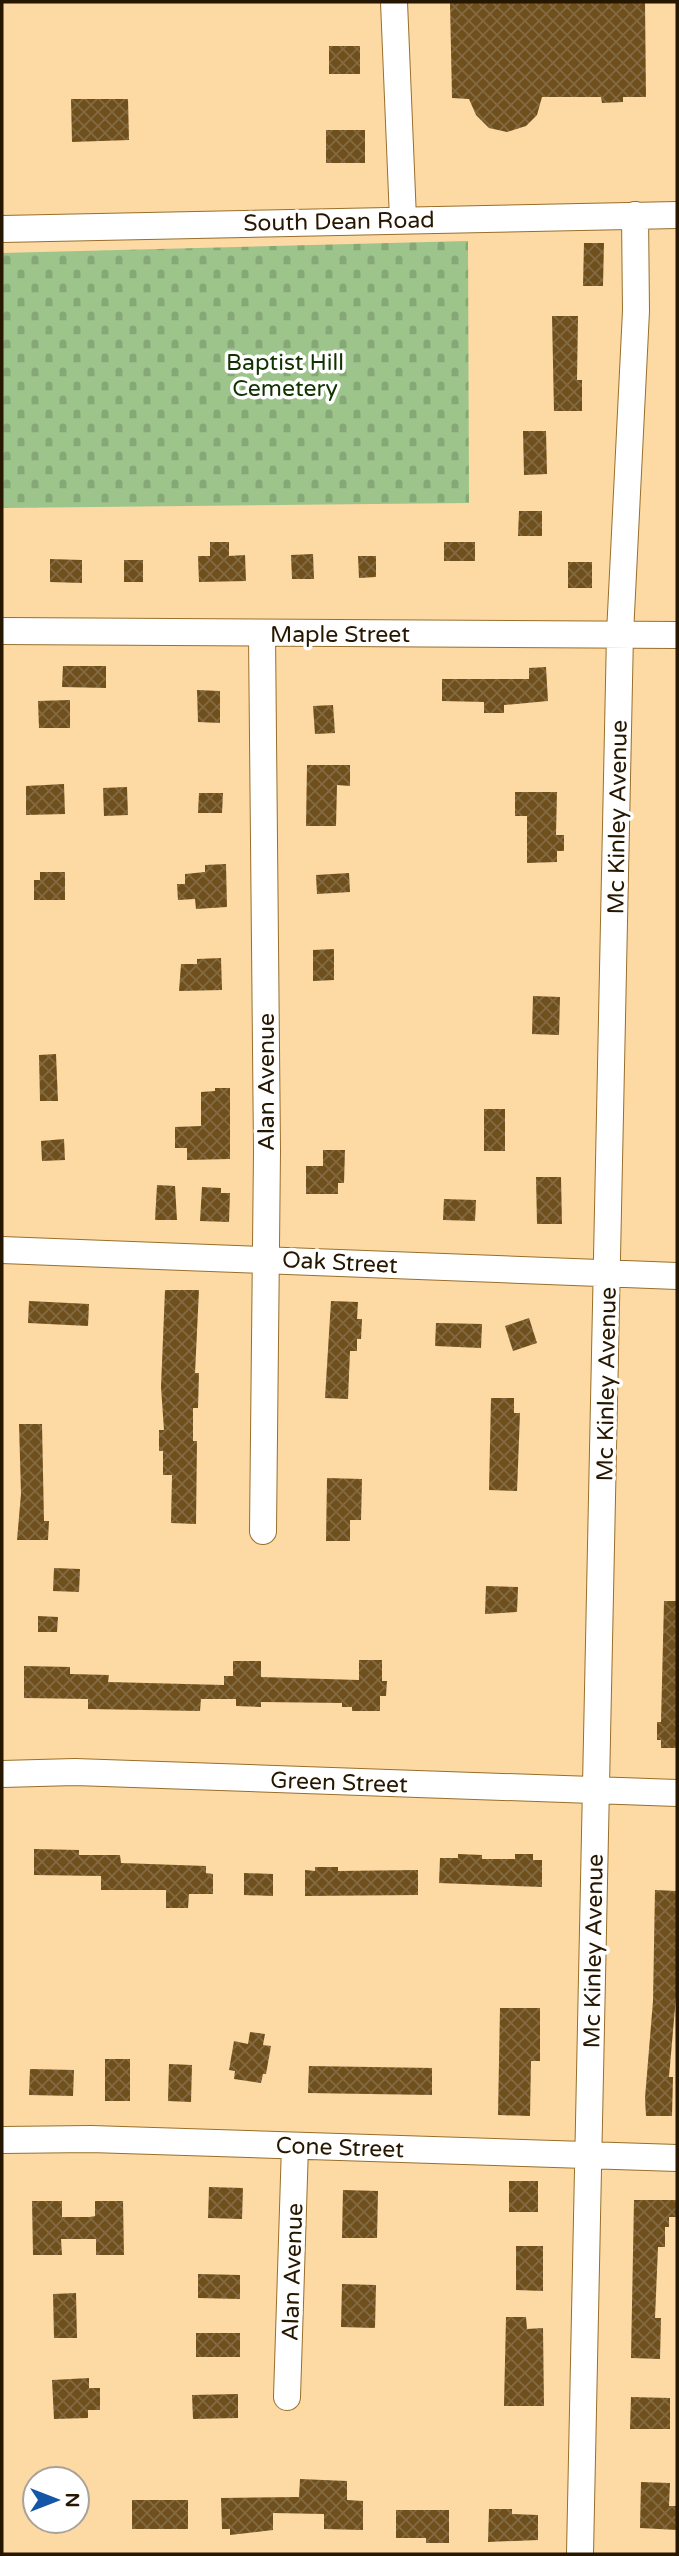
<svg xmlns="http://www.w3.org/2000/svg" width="679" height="2556" font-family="'Varela Round',sans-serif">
<defs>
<pattern id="cemetery-stones" width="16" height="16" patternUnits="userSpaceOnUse" patternTransform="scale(1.75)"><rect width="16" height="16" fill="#9cc48b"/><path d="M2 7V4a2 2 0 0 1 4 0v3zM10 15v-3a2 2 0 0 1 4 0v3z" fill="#86a876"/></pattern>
<pattern id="building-cross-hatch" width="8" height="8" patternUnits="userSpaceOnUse" patternTransform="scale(1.75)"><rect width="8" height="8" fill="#6f501c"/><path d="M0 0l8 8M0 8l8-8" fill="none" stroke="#836a42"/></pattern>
</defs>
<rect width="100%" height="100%" fill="#fdd9a4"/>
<!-- cemetery -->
<path fill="url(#cemetery-stones)" d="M468,241L469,503L2,508V253Z"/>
<!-- building -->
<path fill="url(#building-cross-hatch)" d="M450,2H645L646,97H623V102L602,103L601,97H542L537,115L526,126L507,132L489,128L476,115L469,99L452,98Z
M329,46H360V74H329Z
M71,99H128L129,140L72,142Z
M326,130H365V163H326Z
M584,243H604L603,286H583Z
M552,316H578L577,380H582V411H554Z
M523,431H546L547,474L524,475Z
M519,511H542V536H518Z
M210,542H229V556L245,555L246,581L199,582L198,556H210Z
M444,542H475V561H444Z
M313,554L314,579H292L291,555Z
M358,556H376V577L359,578Z
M50,559L82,560V583L50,582Z
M124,560H143V582H124Z
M568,562H592V588H568Z
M63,666H106V688L62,687Z
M546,667L548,701L504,705V713H484V702L442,701V679H529V668Z
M197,690L220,691V723L198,722Z
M70,700V728H39L38,701Z
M333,705L335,733L315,734L313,706Z
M307,765H350V786L337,785L336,826H306Z
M64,784L65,814L26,815V786Z
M127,787L128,815L104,816L103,788Z
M515,792H557L556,835H564V851H557V862L527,863V816H515Z
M199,793H223L222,813H198Z
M226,864L227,907L196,909L195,899L178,900L177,884H185V874L205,872V865Z
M40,872H65V900H34V880H40Z
M349,873L350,892L317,894L316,875Z
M334,949V980L313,981V950Z
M221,958L222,990L179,991L181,964H197V959Z
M533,996L560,997L559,1035L532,1034Z
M56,1054L58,1101H40L39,1055Z
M215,1088H230V1159L187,1160V1148H175V1127L201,1126V1092L215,1091Z
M484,1109H505V1151H484Z
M64,1139L65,1160L42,1161L41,1141Z
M323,1150H345L344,1183H338V1194H306V1166H323Z
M536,1177H561L562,1224H537Z
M157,1185L175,1186L177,1220H155Z
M202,1187L221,1188V1193H230L229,1222L200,1221Z
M444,1199L476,1200L475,1221L443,1220Z
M165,1290H199L195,1373H199L198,1408H193V1441H197L196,1524L171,1523L172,1475H163V1451H159V1430H164L161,1387Z
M29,1301L89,1304L88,1326L28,1323Z
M331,1301L358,1302L357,1319H362L361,1339H357V1351H350L348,1399L325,1398Z
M529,1318L537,1343L513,1351L505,1326Z
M436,1323L482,1324L481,1348L435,1346Z
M491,1398H514V1413H520L517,1491L489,1490Z
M19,1424H42L44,1521H49L48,1540H17L21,1494Z
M327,1478L362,1479L361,1520H350V1541H326Z
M54,1568L80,1569L79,1592L53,1591Z
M486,1586L518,1587L517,1612L485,1614Z
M664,1601H677V1748H661V1740H657V1722H661Z
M38,1616L58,1617L57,1632H38Z
M359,1660H382V1681H387L386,1696H380V1711H352V1707H342V1703L261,1702V1707L236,1706V1699H201L200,1711L88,1709V1699L24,1698V1666L70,1667V1674L109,1675L108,1682L224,1685V1676H233V1661H261V1677L359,1680Z
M34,1849L79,1850V1855H120L121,1863L206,1866V1873L213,1874V1894H189L188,1908H166V1890H101V1876L34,1875Z
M458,1854L482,1855V1859H515V1854H533V1860H542V1887L439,1883L440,1858H458Z
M315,1867H338V1871L418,1870V1895L305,1896V1870L315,1871Z
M244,1873L273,1874V1896L244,1895Z
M655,1890L677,1891V1985L669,2077H673L672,2116H646L645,2098L653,2001Z
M500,2008H540V2061H531L530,2116L498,2115Z
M250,2032L265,2034L263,2045L271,2046L266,2074H263L261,2083L234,2079L235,2071L229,2070L234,2041L248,2044Z
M105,2059H130V2101H105Z
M169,2064L192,2065L191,2102L168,2101Z
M309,2066L432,2068V2095L308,2093Z
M30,2069L74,2070L73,2096L29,2095Z
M509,2181H538V2212H509Z
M209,2187L243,2188L242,2219L208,2218Z
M343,2190L378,2191L377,2238H342Z
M634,2200H677V2217H669V2227H665V2247H658L655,2318H661L660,2359L631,2358Z
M32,2201H62V2217H90L95,2216V2201H123L124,2255H96V2239H61L62,2255H33Z
M516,2246H543V2291L516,2290Z
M198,2274L240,2275V2299L198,2298Z
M342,2284L376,2285L375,2328L341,2327Z
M76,2293L77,2338H54L53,2294Z
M506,2317H526L527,2329L543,2328L544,2406H504Z
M196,2333H240V2357H196Z
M89,2378V2388H100V2410H88V2418L54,2419L52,2380Z
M238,2394V2418L193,2419L192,2395Z
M631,2397L670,2398V2429H630Z
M300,2479L347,2481V2500L363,2501V2530L324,2529V2514L273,2513V2530L230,2535V2529H222L221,2498L299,2497Z
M641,2482L670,2483L669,2506H677V2530L640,2528Z
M132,2500H188V2529H132Z
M489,2509H512V2514L538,2515V2540L488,2542Z
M396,2510H449V2543H426V2538H396Z"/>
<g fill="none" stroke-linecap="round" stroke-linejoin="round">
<defs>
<path id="minor" d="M394,2L403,219
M2,229L677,215
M2,631L677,635
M262,634L267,1151L263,1531
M2,1250L677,1276
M2,1774L75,1772L677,1793
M2,2140L91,2139L677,2158
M287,2397L295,2146
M580,2554L620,634L636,311L635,215"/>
</defs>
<!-- minor casing -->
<use href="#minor" stroke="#986f2b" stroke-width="28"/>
<!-- minor -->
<use href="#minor" stroke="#fff" stroke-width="26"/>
</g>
<g text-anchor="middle" stroke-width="7" stroke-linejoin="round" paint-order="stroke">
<!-- street labels -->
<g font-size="23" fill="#271700" stroke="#fff">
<text transform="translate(339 221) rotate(-1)" y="8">South Dean Road</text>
<text x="340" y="642">Maple Street</text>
<text transform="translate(617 817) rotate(-89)" y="8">Mc Kinley Avenue</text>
<text transform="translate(266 1082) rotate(-90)" y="8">Alan Avenue</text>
<text transform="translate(340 1262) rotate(3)" y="8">Oak Street</text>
<text transform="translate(606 1384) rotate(-89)" y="8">Mc Kinley Avenue</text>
<text transform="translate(339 1782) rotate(2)" y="8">Green Street</text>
<text transform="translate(593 1951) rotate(-89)" y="8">Mc Kinley Avenue</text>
<text transform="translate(340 2147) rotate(2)" y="8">Cone Street</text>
<text transform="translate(292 2272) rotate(-88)" y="8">Alan Avenue</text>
</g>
<!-- park labels -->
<g font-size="23" fill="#103300" stroke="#fff">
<text x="285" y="370">Baptist Hill<tspan x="285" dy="26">Cemetery</tspan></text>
</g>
</g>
<!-- border -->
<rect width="679" height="2556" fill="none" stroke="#271700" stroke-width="7"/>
<!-- north arrow -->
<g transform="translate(56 2500) rotate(90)"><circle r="33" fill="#ffffff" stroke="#a9a299" stroke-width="2"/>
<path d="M0-5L12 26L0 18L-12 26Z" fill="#1556a6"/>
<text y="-10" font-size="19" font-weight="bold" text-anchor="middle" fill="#271700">N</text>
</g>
</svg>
